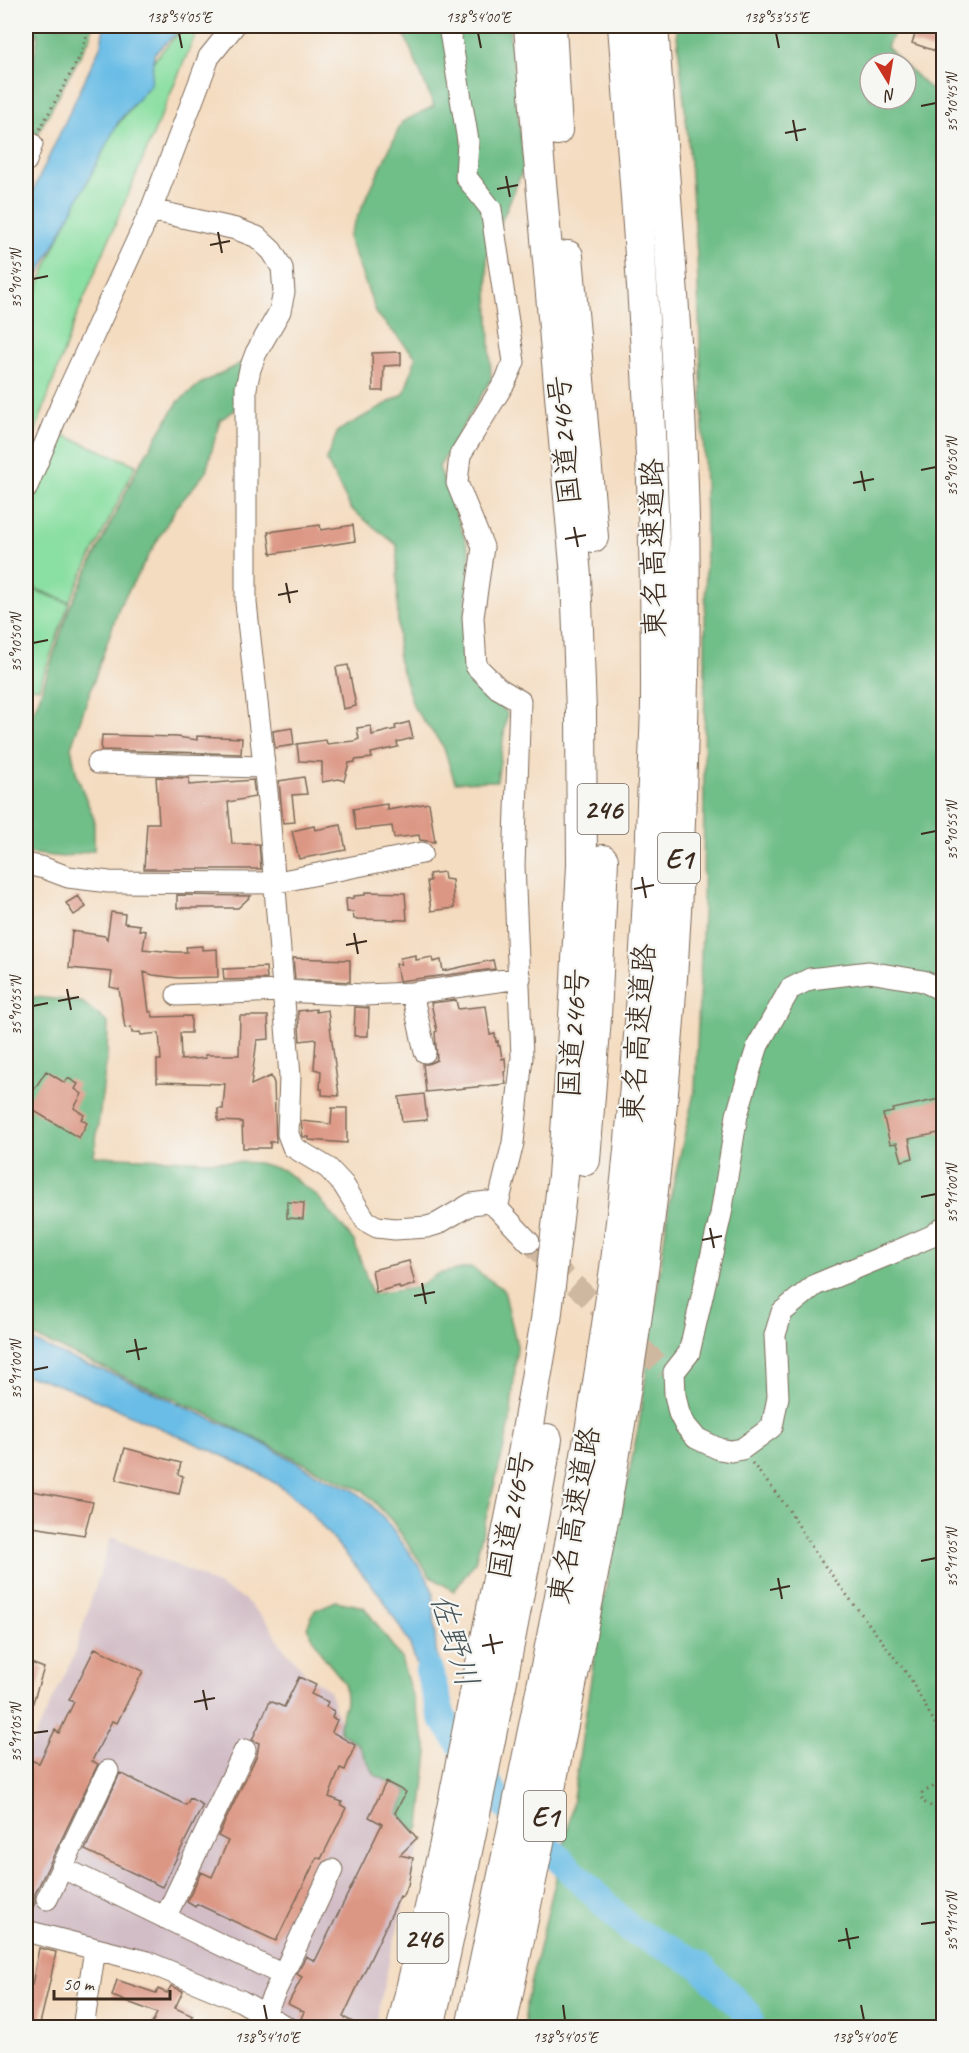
<svg xmlns="http://www.w3.org/2000/svg" width="969" height="2053" font-family="Caveat,'Klee One',sans-serif">
<rect width="100%" height="100%" fill="#f6f6f2"/>
<filter id="ink" filterUnits="userSpaceOnUse"><feTurbulence type="fractalNoise" baseFrequency=".0167" numOctaves="2"/><feDisplacementMap in="SourceGraphic" scale="12" xChannelSelector="R" yChannelSelector="G"/><feConvolveMatrix kernelMatrix="1 2 1 2 8 2 1 2 1" color-interpolation-filters="sRGB"/></filter>
<filter id="wash" filterUnits="userSpaceOnUse"><feTurbulence type="fractalNoise" baseFrequency=".008" numOctaves="4" result="noise"/><feDisplacementMap in="SourceGraphic" scale="24" xChannelSelector="R" yChannelSelector="G"/><feGaussianBlur stdDeviation="1.35" result="paint"/><feColorMatrix in="noise" values="0 0 0 0 0 0 0 0 0 0 0 0 0 0 0 0 0 1.4 0 .05"/><feComposite in="paint" operator="in"/></filter>
<g filter="url(#wash)">
<rect width="100%" height="100%" fill="#f4dcc0"/>
<!-- industrial -->
<path fill="#d2bdc6" d="M111,1537L194,1573L244,1599L269,1624L281,1645L307,1675L329,1690L340,1723L387,1765L407,1792L397,1813L421,1840L390,1957L375,2027H295L26,1924V1755L73,1658Z"/>
<!-- green -->
<path fill="#8adfa2" stroke="#628460" stroke-width="1.5" d="M26,26H38L40,28L27,49L26,50Z
M185,26H199L75,320L26,458V316L65,222L115,128L148,86L154,60Z
M63,435L136,465L69,602L26,585V509L57,438Z
M26,587L69,603L39,688L26,686Z"/>
<!-- forest -->
<path fill="#6fbe88" stroke="#557453" stroke-width="1.5" d="M32,26H92L91,36L37,135L26,123V100L38,35Z
M328,26H397L392,33L344,30Z
M407,26H509L524,167L487,256L491,379L439,467L470,553L462,659L507,713L497,781L455,782L443,746L414,708L398,659L397,545L351,509L326,460L338,431L404,394L416,357L377,314L348,237L402,122L434,106L403,31Z
M676,26H897L887,47L903,63H870V99H906V66L944,102L943,2027L524,2028L527,1997L569,1825L601,1612L640,1419L669,1204L695,1089L703,912L706,518L697,256L688,138Z
M243,362L235,410L220,420L206,472L176,508L120,605L71,747L77,776L94,819V850L63,857L26,853V728L38,701L69,609L138,467L178,402L200,384Z
M26,996L82,1002L108,1023L107,1057L94,1156L258,1163L283,1170L318,1197L354,1241L372,1294L416,1288L438,1274L471,1267L504,1290L517,1346L510,1423L475,1562L454,1591L430,1576L392,1521L364,1491L321,1472L210,1415L26,1333Z
M336,1601L364,1607L401,1658L428,1752L420,1826L417,1833L398,1813L408,1791L375,1775L358,1744L341,1733L339,1725L346,1702L345,1683L323,1656L307,1627L315,1610Z"/>
<!-- water -->
<path fill="#6bbde6" stroke="#537482" stroke-width="1.5" d="M104,26H184L154,54L151,84L119,121L26,299V206L101,45Z
M26,1338L75,1360L120,1377L249,1436L323,1477L352,1489L367,1500L391,1527L426,1576L433,1592L436,1651L442,1676L441,1684L445,1706L432,1711L409,1642L381,1596L305,1506L280,1486L255,1471L215,1452L78,1392L39,1378L26,1376Z"/>
<g fill="none" stroke-linecap="round" stroke-linejoin="round">
<!-- river -->
<path stroke="#6bbde6" stroke-width="28" d="M429,1671L442,1717L496,1796L630,1929L698,1964L748,2014L751,2028"/>
</g>
<g id="blocks">
<!-- building -->
<path fill="#dc9784" d="M918,26H944V54L912,43Z
M401,352V365L384,366L383,391H373L372,353Z
M320,525L321,530L353,525L355,541L271,554L268,532Z
M348,665L356,706L343,709L336,667Z
M409,722L413,738L397,742L398,747L371,753L372,758L355,760V762L349,763L344,781L339,779L322,782V762L299,761L297,744L326,740L327,744L354,741L359,739L357,728L371,726L372,735L396,729L395,726Z
M292,728L294,745L275,748L273,731Z
M102,735L177,737L197,740V736L242,738L241,754L101,750Z
M156,777L189,778V785L253,780L255,797L228,802L232,844H259L261,869H144L147,823H159Z
M304,777L307,794L292,795L295,822L283,823L279,781Z
M429,803L435,842L420,840L419,835L394,838L392,826L356,830L353,809L387,804V810Z
M341,825L346,850L299,859L292,831L314,826L315,830Z
M444,872L445,879L452,880L454,908L431,911L427,881H430L429,874Z
M365,892L405,893L407,920L354,919L353,912H347L346,899L354,898V896L365,895Z
M177,895L251,896L238,908H177Z
M78,896L86,907L74,915L66,903Z
M111,912L125,914L124,923L140,925L139,930L146,931L143,949L173,952H187L186,947L202,946V950L217,949L218,977L178,978L153,975L144,972L149,1012H152L153,1017L191,1016V1033H180L181,1060L206,1058L205,1055H239L240,1016H268L269,1039L257,1040L251,1085L271,1076L274,1083L276,1142H270V1148H243L242,1122L218,1121V1109H223L225,1084L157,1082V1060H161L159,1033L141,1035L140,1032L132,1033L131,1027L125,1028L119,989L110,987L112,972L69,968L72,931L105,936L107,939Z
M416,955V960L432,957L433,962L441,960L443,971L493,960L495,969L399,981L396,964H401L400,958Z
M293,958L350,960V982L295,979Z
M266,967L267,979L224,980L223,969Z
M456,1000L458,1009L486,1006L490,1035L495,1034L496,1042L498,1041V1046H500L502,1059L505,1058L506,1071L504,1072L506,1084L426,1092L423,1064H428L437,1060L435,1032L437,1031L431,1003Z
M355,1007L369,1008L368,1036H354Z
M316,1009V1012L328,1010L339,1096L322,1095V1089H320L321,1071L314,1069L316,1039L300,1041L298,1011Z
M46,1071L65,1083L68,1078L78,1084L75,1089L82,1094L74,1108L84,1115L81,1119L87,1123L79,1138L26,1106V1102Z
M424,1094L427,1120L402,1122L399,1097Z
M944,1098V1132L909,1139L913,1158L902,1161L897,1143L890,1144L883,1114L893,1112V1109Z
M332,1108H347V1143L309,1140V1137H303L301,1121L331,1124Z
M287,1202L304,1203L303,1219L287,1218Z
M409,1261L415,1284L400,1289L399,1286L376,1292L372,1270Z
M125,1448L181,1463L178,1474L183,1476L179,1494L116,1480Z
M26,1490L93,1502L84,1535L26,1526Z
M95,1648L143,1671L117,1723L112,1721L92,1761L98,1764L35,1894V1903L27,1919H26V1768L30,1760L39,1763L55,1730L59,1733L74,1702L69,1700Z
M26,1661L44,1668L28,1718H26Z
M299,1677L316,1685L311,1694L328,1702L326,1707L334,1711L332,1718L337,1720L332,1732L355,1745L345,1770L340,1768L329,1797L342,1802L341,1805L346,1808L321,1859L317,1857L276,1941L197,1904L195,1907L187,1902L201,1872L212,1877L228,1841L218,1836L257,1755L259,1743L252,1740L270,1701L284,1707Z
M120,1773L186,1805L190,1798L203,1805L162,1887L85,1850Z
M386,1782L406,1792L395,1813L417,1838L400,1855L413,1858L408,1885L402,1897L400,1896L343,2017L364,2028H319L301,2018L304,2012L288,2004L302,1977L297,1974L306,1956L315,1961L382,1824L369,1817Z
M39,1948L56,1952L51,1977L39,2028H26V1983L32,1985Z
M117,1980L156,1993L158,1989L167,1993L171,1986L183,1991L175,2008L193,2016L187,2028H150L157,2013L112,1996Z"/>
</g>
</g>
<g filter="url(#ink)">
<use href="#blocks" fill-opacity="0" stroke="#7c6857" stroke-width="1.5"/>
<g fill="none" stroke-linecap="round" stroke-linejoin="round">
<!-- minor-tunnel -->
<path stroke="#cfb8a0" stroke-width="21" stroke-dasharray="21 10" stroke-linecap="butt" d="M529,1242L665,1370"/>
<defs>
<path id="minor" d="M449,26L468,141L466,177L491,209L514,362L505,382L460,455L457,483L483,547L473,617L476,666L498,688L520,701L514,865L522,1057L513,1143L497,1208
M26,161L32,144
M151,210L236,229L257,237L272,251L282,268L284,292L280,311L256,353L250,369L246,388V603L268,801L290,1076L288,1134L293,1147L328,1168L343,1184L366,1221L377,1227L395,1229L427,1227L437,1224L471,1204L487,1202L497,1208L529,1242
M26,489L60,408L151,210L209,57L234,26
M98,763L264,767
M26,864L44,868L68,877L109,882L273,883L422,853
M944,991L923,981L869,972L810,979L790,989L758,1045L750,1070L737,1115L721,1214L689,1353L674,1372L675,1395L679,1413L685,1425L696,1438L719,1449L731,1451L742,1449L772,1427L778,1397L775,1335L782,1312L815,1285L902,1249L932,1236L944,1227
M412,993L425,1052
M177,995L283,991L364,995L412,993L520,978
M63,1868L283,1975
M47,1899L108,1771
M165,1918L245,1750
M26,1931L147,1962L241,2001L288,2028
M265,2013L332,1870
M83,2028L95,1949"/>
<path id="highway" d="M551,26L557,130
M568,256L593,537
M585,1160L596,1017L603,860
M402,2028L444,1848L523,1454L546,1320L563,1176L574,1017L582,865L581,712L576,576L538,148L529,26
M429,2028C472,1832 513,1636 547,1439
M471,2028C529,1747 594,1465 626,1180C638,1065 646,951 651,836C652,792 655,748 656,704C657,477 641,251 623,26
M501,2028C553,1766 614,1505 647,1240C666,1092 676,944 681,795C684,704 686,613 684,521C680,356 665,190 653,26"/>
</defs>
<!-- minor casing -->
<use href="#minor" stroke="#7c6857" stroke-width="23"/>
<!-- highway casing -->
<use href="#highway" stroke="#7c6857" stroke-width="32"/>
<!-- path -->
<path stroke="#7c6857" stroke-width="3" stroke-dasharray="1.5 4.5" stroke-linecap="butt" d="M40,129L79,58L90,26
M752,1463L787,1507L818,1557L910,1678L944,1740
M944,1781L922,1793V1801L944,1814"/>
<!-- minor -->
<use href="#minor" stroke="#fff" stroke-width="21"/>
<!-- highway -->
<use href="#highway" stroke="#fff" stroke-width="30"/>
</g>
</g>
<!-- ticks -->
<path fill="none" stroke="#3b2a1e" stroke-width="2" d="M179,33L182,48M478,33L481,48M776,33L779,48M921,106L936,103M793,120L797,141M785,133L806,129M506,176L510,197M497,189L518,185M218,232L222,253M210,245L230,241M33,279L48,276M921,470L936,467M861,471L865,491M853,483L874,479M574,527L578,547M565,539L586,535M286,583L290,603M278,595L298,591M33,643L48,640M921,834L936,831M642,877L646,898M634,889L654,885M354,933L358,954M346,945L367,941M67,989L71,1010M58,1001L79,997M33,1006L48,1003M921,1197L936,1194M710,1228L714,1248M702,1240L722,1236M422,1283L426,1304M414,1296L435,1292M135,1339L139,1360M126,1352L147,1348M33,1370L48,1367M921,1561L936,1558M778,1578L782,1599M770,1590L790,1586M490,1634L494,1654M482,1646L503,1642M203,1690L207,1710M194,1702L215,1698M33,1733L48,1731M921,1924L936,1922M846,1928L850,1949M838,1941L859,1937M264,2005L267,2020M563,2005L565,2020M861,2005L864,2020"/>
<g text-anchor="middle" stroke-width="4.5" stroke-linejoin="round" paint-order="stroke">
<!-- shield labels -->
<g fill="#f6f6f2" stroke="#73675e" stroke-width="1.5">
<rect x="577.5" y="784" width="51" height="50" rx="4.5"/>
<rect x="658" y="833" width="42" height="50" rx="4.5"/>
<rect x="524" y="1791" width="42" height="50" rx="4.5"/>
<rect x="397.5" y="1913" width="51" height="50" rx="4.5"/>
</g>
<g font-size="28" font-weight="bold" fill="#3b2a1e">
<text x="603" y="819">246</text>
<text x="679" y="868">E1</text>
<text x="545" y="1826">E1</text>
<text x="423" y="1948">246</text>
</g>
<!-- street labels -->
<g font-size="30" fill="#3b2a1e" stroke="#f6f6f2">
<text transform="translate(564 440) rotate(-95)" y="10">国道246号</text>
<text transform="translate(653 548) rotate(-91)" y="10">東名高速道路</text>
<text transform="translate(573 1033) rotate(-86)" y="10">国道246号</text>
<text transform="translate(638 1033) rotate(-86)" y="10">東名高速道路</text>
<text transform="translate(511 1515) rotate(-79)" y="10">国道246号</text>
<text transform="translate(574 1515) rotate(-80)" y="10">東名高速道路</text>
</g>
<!-- water labels -->
<g font-size="32" font-style="italic" fill="#49565a" stroke="#f6f6f2">
<text transform="translate(455 1640) rotate(73)" y="11">佐野川</text>
</g>
</g>
<!-- margin -->
<rect width="969" height="2053" fill="none" stroke="#f6f6f2" stroke-width="66"/>
<!-- north arrow -->
<g transform="translate(888 81) rotate(169)"><circle r="28" fill="#f6f6f2" stroke="#aba49d" stroke-width="1.5"/>
<path d="M0-4.5L10 22L0 15L-10 22Z" fill="#c8321e"/>
<text y="-9" font-size="16" font-weight="bold" text-anchor="middle" fill="#3b2a1e">N</text>
</g>
<!-- scale -->
<path d="M54 1990v9h116v-9" fill="none" stroke="#3b2a1e" stroke-width="3"/>
<text x="63" y="1990" font-size="18" fill="#3b2a1e" stroke="#f6f6f2" stroke-width="4.5" paint-order="stroke">50 m</text>
<rect x="33" y="33" width="903" height="1987" fill="none" stroke="#3b2a1e" stroke-width="2"/>
<g font-size="15" text-anchor="middle" fill="#3b2a1e">
<text x="179" y="22">138°54'05"E</text>
<text x="478" y="22">138°54'00"E</text>
<text x="776" y="22">138°53'55"E</text>
<text transform="translate(952 103) rotate(-90)" y="5">35°10'45"N</text>
<text transform="translate(16 279) rotate(-90)" y="5">35°10'45"N</text>
<text transform="translate(952 467) rotate(-90)" y="5">35°10'50"N</text>
<text transform="translate(16 643) rotate(-90)" y="5">35°10'50"N</text>
<text transform="translate(952 831) rotate(-90)" y="5">35°10'55"N</text>
<text transform="translate(16 1006) rotate(-90)" y="5">35°10'55"N</text>
<text transform="translate(952 1194) rotate(-90)" y="5">35°11'00"N</text>
<text transform="translate(16 1370) rotate(-90)" y="5">35°11'00"N</text>
<text transform="translate(952 1558) rotate(-90)" y="5">35°11'05"N</text>
<text transform="translate(16 1733) rotate(-90)" y="5">35°11'05"N</text>
<text transform="translate(952 1922) rotate(-90)" y="5">35°11'10"N</text>
<text x="267" y="2042">138°54'10"E</text>
<text x="565" y="2042">138°54'05"E</text>
<text x="864" y="2042">138°54'00"E</text>
</g>
</svg>
